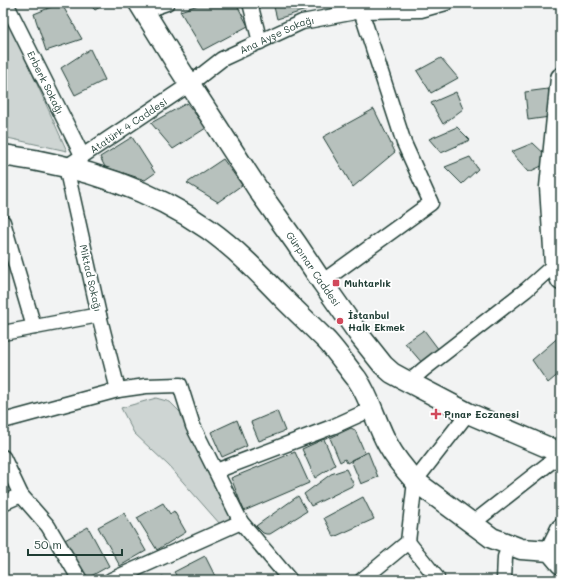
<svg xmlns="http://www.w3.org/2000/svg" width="564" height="583" font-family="Mali,sans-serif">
<rect width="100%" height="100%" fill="#f2f3f3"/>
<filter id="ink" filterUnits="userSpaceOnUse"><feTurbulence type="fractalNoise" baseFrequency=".025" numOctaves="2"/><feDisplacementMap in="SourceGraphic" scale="8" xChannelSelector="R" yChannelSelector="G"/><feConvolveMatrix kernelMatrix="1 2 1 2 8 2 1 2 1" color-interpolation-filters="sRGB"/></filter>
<g filter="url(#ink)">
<!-- green -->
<path fill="#ced5d3" stroke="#768984" d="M9,22L67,151L3,137V23Z
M156,398L170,402L181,413L234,517L231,524H220L169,466L134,433L121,408Z"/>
<!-- building -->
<path fill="#b7c1bd" stroke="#1f3d34" d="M61,3L82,39L46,51L34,14Z
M88,3H107L95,10Z
M204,3H236L248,26L203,50L180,11Z
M273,3H304L306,10L277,19Z
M90,49L105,80L75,95L61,68Z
M441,58L458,78L431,93L417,71Z
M548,89L557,116L528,120L525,92Z
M456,92L463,109L443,124L431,103Z
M187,103L206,128L173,149L151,123Z
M374,109L395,152L353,187L323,137Z
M457,127L470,140L441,153L429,139Z
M132,137L155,173L145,180L105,167L100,157Z
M533,143L552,161L529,172L511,152Z
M470,157L478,169L462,184L445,167Z
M223,159L242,185L218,202L187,183Z
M424,330L439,350L423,364L405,343Z
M561,335V372L548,383L532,360Z
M277,411L285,431L259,441L251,422Z
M237,420L247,446L222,457L211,432Z
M351,428L355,430L365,453L347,463L345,459L340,462L330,438Z
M324,439L335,465L315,478L302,449Z
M295,452L309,483L244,511L231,478Z
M368,452L378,477L361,484L351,460Z
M346,469L354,485L311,506L304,494L331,474Z
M298,496L307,511L270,534H266L263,533L256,526Z
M363,497L374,519L334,537L324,518Z
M163,503L170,514L174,511L186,532L157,550L137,518Z
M124,513L146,551L120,566L98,527Z
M88,527L109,566L84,580L63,541Z
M205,556L217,580H179L174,572Z
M163,576L165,580H156Z"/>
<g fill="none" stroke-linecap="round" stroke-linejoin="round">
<defs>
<g id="street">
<path d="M250,3L260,42"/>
<path id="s1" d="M9,9L82,155"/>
<path d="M144,11L167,3"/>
<path d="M3,222L34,327"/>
<path d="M322,282L431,203L404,143L361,11V3"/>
<path d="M3,333L99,315"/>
<path d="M409,382L424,369L526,290L555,264"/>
<path id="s2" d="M118,390L99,315L66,167L190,84L222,59L302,22L361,11L421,10L446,3"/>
<path d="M3,421L118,390L146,386L180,385L193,426L241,522L290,580"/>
<path d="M3,457L21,495L48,526L80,580"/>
<path d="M216,471L332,427L372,409"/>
<path d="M3,503L21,495"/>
<path d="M473,523L561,454"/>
<path d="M408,542L437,578V580"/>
<path d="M111,580L241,522"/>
<path d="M362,580L408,542L415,481L468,413"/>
<path d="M504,580L505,557L510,545"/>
</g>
<g id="secondary">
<path id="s3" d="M139,3L176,63L261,194L296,243L322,282L360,336L383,365L392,373L403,379L468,413L561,453"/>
<path d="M561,78L550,187L555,264L561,280"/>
<path d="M3,155C75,165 148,187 208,229C236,249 260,274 284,299C298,313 313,327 327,341C338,353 347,367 357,379C371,399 376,424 388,445C395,458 405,470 415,481L492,538L521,549L550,551L561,564"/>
<path d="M550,551L561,529"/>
</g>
</defs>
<!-- street casing -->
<use href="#street" stroke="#1f3d34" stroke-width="17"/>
<!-- secondary casing -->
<use href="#secondary" stroke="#1f3d34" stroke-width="23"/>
<!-- street -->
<use href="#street" stroke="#fff" stroke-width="14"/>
<!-- secondary -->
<use href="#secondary" stroke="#fff" stroke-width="20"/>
</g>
</g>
<!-- markers -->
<g fill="#d1495b" stroke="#fff" stroke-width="1.5">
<rect x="332" y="279" width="8" height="8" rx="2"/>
<circle cx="340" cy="321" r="4"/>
<path d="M434 408h4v4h4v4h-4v4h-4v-4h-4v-4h4z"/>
</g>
<g text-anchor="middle" stroke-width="3.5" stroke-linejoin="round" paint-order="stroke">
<!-- street labels -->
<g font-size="10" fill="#1f3d34" stroke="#fff">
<text dy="4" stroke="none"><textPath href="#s2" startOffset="479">Ana Ayşe Sokağı</textPath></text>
<text dy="4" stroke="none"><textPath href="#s1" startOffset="82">Erberk Sokağı</textPath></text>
<text dy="4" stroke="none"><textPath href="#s2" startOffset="304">Atatürk 4 Caddesi</textPath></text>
<text dy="4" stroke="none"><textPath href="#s3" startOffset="318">Gürpınar Caddesi</textPath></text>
<text transform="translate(91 278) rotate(77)" y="4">Miktad Sokağı</text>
</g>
<!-- poi labels -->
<g font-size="10" font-weight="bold" fill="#1f3d34" stroke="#fff" text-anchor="start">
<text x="344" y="287">Muhtarlık</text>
<text x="348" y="319">İstanbul<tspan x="348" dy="12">Halk Ekmek</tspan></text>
<text x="444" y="418">Pınar Eczanesi</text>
</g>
</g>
<!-- margin -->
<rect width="564" height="583" fill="none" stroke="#fff" stroke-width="16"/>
<rect x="8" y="8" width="548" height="567" fill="none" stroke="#1f3d34" stroke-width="1.5" filter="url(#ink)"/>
<!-- scale -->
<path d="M28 549v6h94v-6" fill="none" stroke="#1f3d34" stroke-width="2"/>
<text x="34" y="549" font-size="12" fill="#1f3d34" stroke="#ffffff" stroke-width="3" paint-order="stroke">50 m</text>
</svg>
